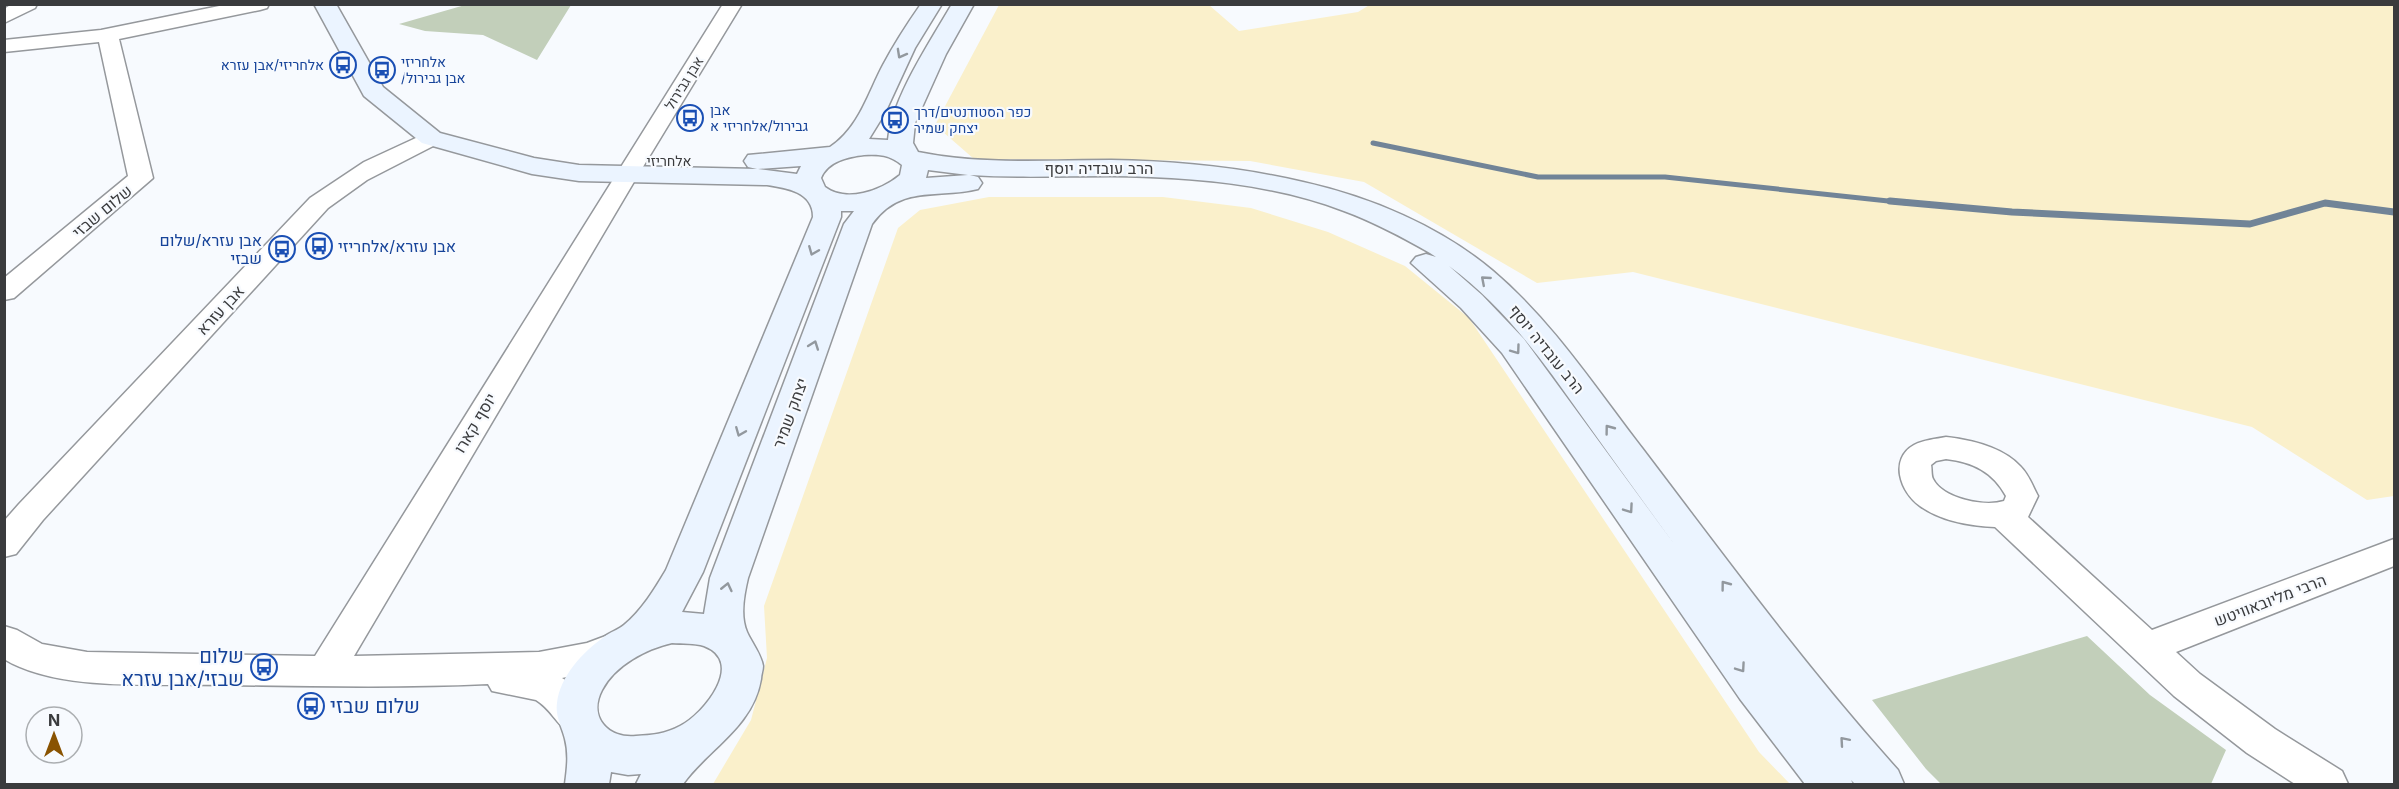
<svg xmlns="http://www.w3.org/2000/svg" width="2399" height="789" font-family="Inter,Heebo,sans-serif">
<rect width="100%" height="100%" fill="#f7fafe"/>
<!-- green -->
<path fill="#c2cfba" d="M465,5V4L571,5L537,60L483,35L425,31L399,24Z
M2087,636L2150,695L2226,750L2211,784H1941L1926,769L1872,700Z"/>
<!-- sand -->
<path fill="#faf0cb" d="M1371,4L2394,5V496L2367,500L2252,427L1633,272L1537,283L1364,182L1250,161L974,159L935,125L999,5H1209L1239,31L1358,12Z
M989,197H1163L1251,208L1328,232L1405,266L1469,318L1759,752L1790,784H713L751,720L767,658L764,606L898,228L920,210Z"/>
<g fill="none" stroke-linecap="round" stroke-linejoin="round">
<!-- stream-far1 -->
<path stroke="#718497" stroke-width="5" d="M1373,143L1538,177H1665L1907,203"/>
<!-- stream -->
<path stroke="#718497" stroke-width="7" d="M1890,201L2012,212L2250,224L2325,203L2394,212"/>
<defs>
<path id="street" d="M12,4H37L35,8L4,23V9Z
M229,4H269L267,8L260,10L119,39L153,178L14,298L4,300V278L128,176L99,42L4,52V40L101,30Z
M723,4H742L638,175L354,656L539,652L587,643L619,631L632,636L637,646L632,656L590,672L562,678C579,687 590,702 598,719L593,731C559,742 560,715 536,700L492,691L488,684C400,688 312,686 224,685C159,683 60,693 4,659V626L17,630L42,644L87,652L315,656Z
M431,131L439,133L443,138L439,143L367,180L328,208L43,520L16,554L4,557V521L19,504L310,198L364,162Z
M1946,437C1972,440 2003,447 2021,467C2029,475 2033,487 2038,496L2028,517L2152,630L2394,539V566L2176,652L2200,674L2275,729L2342,771L2348,784H2295L2247,753L2174,696L1995,527C1970,526 1941,521 1920,506C1900,492 1889,459 1914,445C1923,440 1936,439 1946,437ZM1946,459C1973,462 1993,472 2006,496L2004,501C1985,507 1943,499 1933,479C1931,475 1932,469 1931,465L1936,461Z"/>
<path id="secondary" d="M314,4H336L383,87L440,133L534,158L579,165L757,169L748,167L744,161L748,155L830,147C859,128 868,93 883,65C894,44 907,24 921,4H942L915,48L885,113L869,139L888,140C892,98 930,42 952,4H974L946,54L915,123L913,143L918,152C982,165 1046,160 1111,160C1176,161 1239,167 1303,182C1370,197 1440,226 1493,271C1552,321 1595,387 1642,448C1725,557 1806,668 1898,770L1904,784H1855L1851,780L1853,784H1805L1740,699L1502,353L1461,308L1411,263L1416,257L1426,254L1436,257L1430,253C1402,237 1374,222 1344,211C1271,183 1189,177 1111,176C1064,176 1017,178 970,175L978,177L982,183L978,189C938,199 901,184 872,224L748,578C744,595 740,616 747,632C752,643 761,654 763,666C763,670 761,675 761,679C753,727 709,748 683,784H636L641,774L628,775L611,772L609,784H565C567,769 569,754 565,739C562,726 555,717 557,703C560,676 583,652 604,637C610,632 618,630 624,625C642,610 654,590 666,570L813,217C813,192 787,188 767,185L579,181L532,174L422,143L364,96ZM864,155C879,154 890,155 902,165L900,175C881,191 846,203 825,187L821,178C828,161 848,157 864,155ZM801,166L797,174L758,169ZM928,170L968,175L926,178ZM841,211H854L844,224L710,578L704,614L682,612L703,572L841,217ZM1449,266C1504,306 1542,360 1581,415C1613,460 1645,504 1677,548L1524,339L1482,295ZM672,643C682,644 695,643 704,646C746,662 704,714 680,726C665,734 652,735 636,736C608,739 588,717 602,690C615,665 646,649 672,643Z"/>
</defs>
<!-- street casing -->
<use href="#street" stroke="#95989c" stroke-width="3"/>
<!-- secondary casing -->
<use href="#secondary" stroke="#95989c" stroke-width="3"/>
<!-- street -->
<use href="#street" fill="#fff" fill-rule="evenodd"/>
<!-- secondary -->
<use href="#secondary" fill="#ebf4ff" fill-rule="evenodd"/>
</g>
<!-- one-way arrows -->
<defs><path id="oneway-chevron" d="M-2-3.5L2.5 0L-2 3.5" fill="none" stroke-width="1.6" stroke-linecap="round" stroke-linejoin="round" transform="scale(1.5)"/></defs>
<g stroke="#92989e">
<use href="#oneway-chevron" transform="translate(901 54) rotate(119)"/>
<use href="#oneway-chevron" transform="translate(813 251) rotate(112)"/>
<use href="#oneway-chevron" transform="translate(1485 280) rotate(-139)"/>
<use href="#oneway-chevron" transform="translate(814 345) rotate(-70)"/>
<use href="#oneway-chevron" transform="translate(1516 350) rotate(54)"/>
<use href="#oneway-chevron" transform="translate(1609 429) rotate(-127)"/>
<use href="#oneway-chevron" transform="translate(740 432) rotate(112)"/>
<use href="#oneway-chevron" transform="translate(1629 509) rotate(55)"/>
<use href="#oneway-chevron" transform="translate(1725 585) rotate(-127)"/>
<use href="#oneway-chevron" transform="translate(727 587) rotate(-77)"/>
<use href="#oneway-chevron" transform="translate(1741 668) rotate(55)"/>
<use href="#oneway-chevron" transform="translate(1844 741) rotate(-131)"/>
</g>
<!-- icons -->
<defs>
<symbol id="bus-ring" viewBox="-11 -11 22 22"><circle r="9.5" fill="#f7fafe" stroke="#1a4fb4" stroke-width="1.5"/><path d="M-5-6H5V4H4V6H2V4H-2V6H-4V4H-5ZM-3.5-4V0h7V-4ZM-3.5 1.2v1.5H-2V1.2ZM2 1.2v1.5H3.5V1.2Z" fill="#1a4fb4"/></symbol>
</defs>
<g fill-rule="evenodd">
<use href="#bus-ring" x="328" y="50" width="30" height="30"/>
<use href="#bus-ring" x="367" y="55" width="30" height="30"/>
<use href="#bus-ring" x="675" y="103" width="30" height="30"/>
<use href="#bus-ring" x="880" y="105" width="30" height="30"/>
<use href="#bus-ring" x="304" y="231" width="30" height="30"/>
<use href="#bus-ring" x="267" y="234" width="30" height="30"/>
<use href="#bus-ring" x="249" y="652" width="30" height="30"/>
<use href="#bus-ring" x="296" y="691" width="30" height="30"/>
</g>
<g text-anchor="middle" stroke-width="4.5" stroke-linejoin="round" paint-order="stroke">
<!-- far-transit labels -->
<g font-size="14" fill="#164399" stroke="#f7fafe" text-anchor="start">
<text x="401" y="67">אלחריזי<tspan x="401" dy="16">/אבן גבירול</tspan></text>
<text x="324" y="70" text-anchor="end">אלחריזי/אבן עזרא</text>
<text x="710" y="115">אבן<tspan x="710" dy="16">גבירול/אלחריזי א</tspan></text>
<text x="914" y="117">כפר הסטודנטים/דרך<tspan x="914" dy="16">יצחק שמיר</tspan></text>
</g>
<!-- far-street labels -->
<g font-size="14" fill="#3a3b3d" stroke="#f7fafe">
<text transform="translate(684 83) rotate(-58)" y="5">אבן גבירול</text>
<text x="669" y="166">אלחריזי</text>
</g>
<!-- street labels -->
<g font-size="16" fill="#3a3b3d" stroke="#f7fafe">
<text x="1099" y="174">הרב עובדיה יוסף</text>
<text transform="translate(102 211) rotate(-40)" y="6">שלום שבזי</text>
<text transform="translate(220 310) rotate(-47)" y="6">אבן עזרא</text>
<text transform="translate(1547 349) rotate(51)" y="6">הרב עובדיה יוסף</text>
<text transform="translate(790 413) rotate(-70)" y="6">יצחק שמיר</text>
<text transform="translate(475 423) rotate(-59)" y="6">יוסף קארו</text>
<text transform="translate(2270 600) rotate(-21)" y="6">הרבי מליובאוויטש</text>
</g>
<!-- transit labels -->
<g font-size="16" fill="#164399" stroke="#f7fafe" text-anchor="end">
<text x="262" y="246">אבן עזרא/שלום<tspan x="262" dy="18">שבזי</tspan></text>
<text x="338" y="252" text-anchor="start">אבן עזרא/אלחריזי</text>
</g>
<!-- near-transit labels -->
<g font-size="20" fill="#164399" stroke="#f7fafe" text-anchor="end">
<text x="244" y="663">שלום<tspan x="244" dy="23">שבזי/אבן עזרא</tspan></text>
<text x="330" y="713" text-anchor="start">שלום שבזי</text>
</g>
</g>
<!-- border -->
<rect width="2399" height="789" fill="none" stroke="#3a3b3d" stroke-width="12"/>
<!-- north arrow -->
<g transform="translate(54 735)"><circle r="28" fill="#f7fafe" stroke="#abaeb1" stroke-width="1.5"/>
<path d="M0-4.5L10 22L0 15L-10 22Z" fill="#895301"/>
<text y="-9" font-size="16" font-weight="bold" text-anchor="middle" fill="#3a3b3d">N</text>
</g>
</svg>
